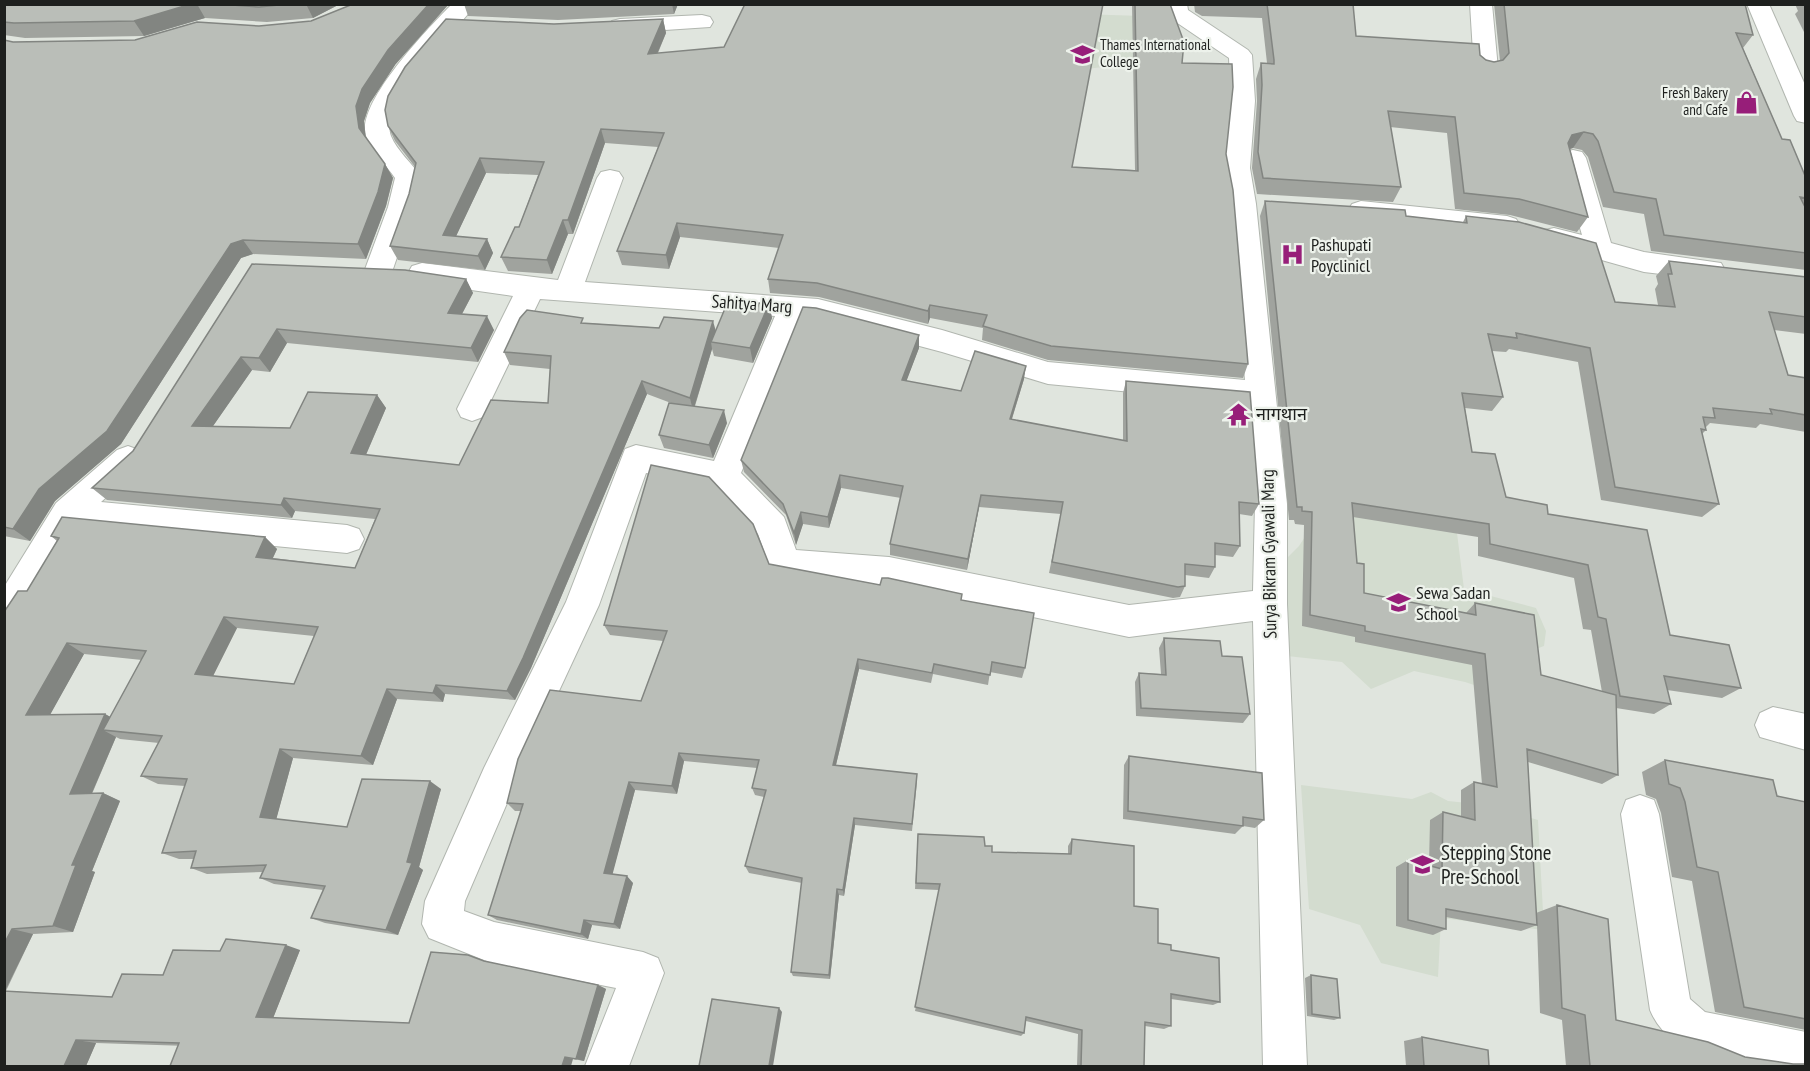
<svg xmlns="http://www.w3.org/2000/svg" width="1810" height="1071" font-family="'PT Sans Narrow','Noto Sans Devanagari',sans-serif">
<rect width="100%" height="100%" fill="#e0e5de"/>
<!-- built -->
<path fill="#d3dccf" d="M1048,13L1174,17L1183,65L1142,62L1087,69Z
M1333,494L1454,509L1464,589L1536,608L1546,631L1544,646L1528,652L1534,705L1465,682L1414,671L1371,689L1342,662L1287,656L1272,573L1299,546Z
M1301,785L1412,799L1431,792L1448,801L1487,805L1538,820L1544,930L1441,918L1438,977L1381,963L1360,925L1309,909Z"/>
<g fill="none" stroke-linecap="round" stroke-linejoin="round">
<defs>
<path id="minor" d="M452,4H476C456,33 377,99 391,136C397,151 412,163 421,177L414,207L392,272L388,279L378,282L368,279L364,272L388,207L395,178C386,165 371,151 366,136C355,104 429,27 452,4Z
M1165,4H1187L1188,10L1248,50L1252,55L1255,101L1250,168L1256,204L1287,504V604L1307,1066H1263L1253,621L1129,637L889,587L784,577L772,573L758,534L714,487L646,473L599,605L511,794L465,901L464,911L494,922L643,952L658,958L664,973L629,1066H585L616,988L494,964L429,938L422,924L425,901L484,768L566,602L625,449L636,445L714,461L775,316L540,299L483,417L472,421L461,417L457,409L513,296L422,283L412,280L408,273L412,266L422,263L558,280L597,178L601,172L610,170L619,172L623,178L585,282L818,299L942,330L1048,362L1245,380L1230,204L1224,168L1231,101L1229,58L1170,18ZM803,318L818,319L942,352L1048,384L1246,403L1255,504L1253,591L1129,605L889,557L796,550L784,517L741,473Z
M1470,4H1492L1498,69L1494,74L1486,76L1478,74L1474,69Z
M702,15L710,17L713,22L710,27L620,33L612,31L609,26L612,21L620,19Z
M1573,150L1582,152L1586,158L1611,243L1644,252L1721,263L1725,270L1721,277L1711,280L1644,272L1545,244L1541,237L1545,230L1554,228L1582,235L1560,158L1564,152Z
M1361,201L1507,216L1516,219L1520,225L1516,231L1507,234L1352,216L1348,210L1352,204Z
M128,446L139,450L144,459L139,468L101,502L347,525L359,529L364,539L359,549L347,553L77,527L16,630L4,634V587L56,503L117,450Z
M1773,707L1806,714V750L1760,737L1755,725L1760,713Z
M1640,795L1654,800L1659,814L1690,999L1705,1012L1806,1032V1066C1754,1066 1672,1065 1650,1010L1621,814L1626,800Z"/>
<path id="major" d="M1747,4H1769L1806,87V123L1797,121L1794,116Z"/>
</defs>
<!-- minor casing -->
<use href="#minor" stroke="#b1b6af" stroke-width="2"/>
<!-- major casing -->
<use href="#major" stroke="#b1b6af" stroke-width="2"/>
<!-- minor -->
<use href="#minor" fill="#fff" fill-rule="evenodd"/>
<!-- major -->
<use href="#major" fill="#fff" fill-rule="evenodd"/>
</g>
<!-- wall -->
<path fill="#a0a39e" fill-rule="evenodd" d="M4,4H340L313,18L267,22L205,18L144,36L25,38L4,35Z
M464,4H678L674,14L558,20L468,16Z
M1132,4H1170L1182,63L1226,154L1248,364L1243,378L1048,360L982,340L983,328L930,318L928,324L819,297L770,293L768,279L779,248L680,237L669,269L622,265L617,251L658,147L605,143L573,234H568L552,274L508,271L501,257L519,227L538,175L486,173L456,236L487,239L493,253L485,270L398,260L390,246L409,194L415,167L395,141L388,126L554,24L663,19L666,33L658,53L1072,167L1135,170Z
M1194,4H1353L1356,36L1480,55L1486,60L1494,62L1500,61L1494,4H1745L1753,35L1743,48L1782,139L1806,178V270L1651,251L1644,214L1603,207L1588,157L1582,150L1573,148L1570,149L1588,217L1577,232L1510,215L1455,209L1447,133L1390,127L1401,187L1393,202L1257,194L1252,168L1257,101L1256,79L1261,63H1267L1262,18L1202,16L1195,12Z
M1795,4H1806V36L1795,14L1798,11Z
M4,40L13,42L395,65L370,103L364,121L366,138L385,164L393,178L386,206L366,259L253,254L241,258L121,444L55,501L30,541L4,536Z
M1265,201L1463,222L1466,216L1615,302L1658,305L1655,289L1658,284L1656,276L1669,261L1806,277V334L1774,330L1788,375L1806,378V432L1760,424L1756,428L1710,423L1706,427V430L1702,434L1719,504L1702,517L1601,500L1578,362L1509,349L1506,352L1492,351L1503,397L1492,411L1465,408L1472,452L1506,497L1548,514L1670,635L1741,688L1722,698L1667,690L1671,704L1654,714L1616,708L1618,775L1602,784L1528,762L1536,913L1557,905L1616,1020L1745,1057L1806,1066H1566L1562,1020L1540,1013L1537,925L1521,931L1446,917V929L1433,935L1396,926V867L1408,860L1429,865L1430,820L1443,812L1461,817V790L1474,782L1482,784L1472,665L1355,642V637L1302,626L1304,525L1295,524L1294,520H1289L1260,216ZM1353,517L1478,537V556L1574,578L1583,629L1591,630L1602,692L1541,675L1475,603L1466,613L1364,593L1357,563Z
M252,264L466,279L473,293L462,314L494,330L478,362L287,343L270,372L252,370L213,426L290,428L377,395L386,408L366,455L459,465L548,403L550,369L510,365L504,352L585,323L716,331L756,311L769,304L772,318L753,363L714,356L712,349L695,406L727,423L713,458L664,448L659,435L671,403L647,394L531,668L515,700L445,694L443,702L397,699L373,765L293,758L276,819L347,827L441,789L419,867L423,870L398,935L325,923L311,918L323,890L274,884L260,878L262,872L207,874L191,868L194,859H179L162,853L185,786L158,784L141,776L159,743L120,739L116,737L92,794L103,793L120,801L92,871L95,872L73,932L33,934L6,991L112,997L220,951L300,950L273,1018L409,1023L484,961L598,985L606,989L584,1061L573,1059L96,1043L86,1066H4V612L27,591L57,541L51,536L265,537L277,549L273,558L355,568L375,519L295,511L292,518L107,500L92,488L133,451ZM237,628L314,636L294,684L213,676ZM84,654L142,660L110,717L105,714H50Z
M919,335V348L906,381L961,391L1024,379L1012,419L1123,441V393L1126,381L1259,504L1252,516L1239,514L1240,546L1233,557L1215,555V567L1209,578L1185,575V586L1180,597L1173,598L1049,573L1061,514L979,507L967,570L890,555V544L901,498L841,488L829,528L803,524L796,545L786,515L744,472L741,460Z
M769,564L880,585L962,594L961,600L1025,668L1022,678L990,672L988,685L933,674L931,683L859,669L836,765L917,774V782L912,831L855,825L844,896L839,895L830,979L793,976L791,972L802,883L749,873L745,866L764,797L755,795L752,788L757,768L684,761L677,794L635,790L612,874L633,883L620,929L592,925L588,939L497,920L488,915L521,811H515L507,803L641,701L663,641L610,635L604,625Z
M1164,638L1222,656L1250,714L1243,723L1136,716L1135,682L1139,673L1161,674L1159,648Z
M1129,756L1264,820L1255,828L1243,826L1235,834L1123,819L1124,765Z
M1665,760L1777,796L1806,802V1030L1715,1012L1692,881L1672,877L1661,813L1656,799L1646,795L1642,772Z
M918,834L985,846L992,852L1068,854V846L1072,839L1134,906L1158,943L1171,950L1220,1002L1213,1005L1171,999V1026L1164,1029L1145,1026L1144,1066H1077L1078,1034L1026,1021L1024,1033L1021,1036L915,1011L939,890L915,889Z
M1311,975L1340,1018L1334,1020L1307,1016L1305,978Z
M1422,1037L1489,1066H1406L1404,1041Z"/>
<!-- shaded-wall -->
<path fill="#828581" d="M191,4H197L205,18L144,36L134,21Z
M306,4H340L313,18Z
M429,4H449L395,65L370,103L364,121L366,143L359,128L356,106L362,89L388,50Z
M672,4H678L674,14Z
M663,19L666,33L651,68L648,54Z
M601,129L605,143L573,234L568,220Z
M1584,132L1573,148L1562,151L1572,135Z
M480,158L486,173L450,249L443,235Z
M385,164L393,178L386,206L366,259L358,244Z
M563,220L568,234L552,274L547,260Z
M677,223L680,237L669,269L666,255Z
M487,239L493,253L485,270L478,256Z
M243,240L253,254L241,258L121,444L55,501L30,541L13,529L39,489L231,244Z
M466,279L473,293L455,327L448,313Z
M769,304L772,318L753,363L750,348Z
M930,305V318L928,324V311Z
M487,316L494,330L478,362L471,348Z
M713,321L717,335L711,342L712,349L693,411L690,398Z
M277,329L287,343L270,372L259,358Z
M919,335V348L902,393V380Z
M241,357L252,370L204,439L192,426Z
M1026,366L1024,379L1008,431L1010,419Z
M642,381L647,394L531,668L515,700L507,691Z
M377,395L386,408L361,466L351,453Z
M724,410L727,423L713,458L709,445Z
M840,475L841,488L829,528L828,517Z
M981,495L979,507L967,570L968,559Z
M284,498L295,511L292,518L281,505Z
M801,512L803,524L796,545L794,533Z
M265,537L277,549L268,568L256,557Z
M224,617L237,628L209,684L195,674Z
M67,643L84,654L45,724L26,715Z
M858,659L859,669L834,773L833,765Z
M436,685L445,694L443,702L433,693Z
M387,689L397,699L373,765L361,756Z
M105,714L122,723L103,730L116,737L88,802L70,794Z
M280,749L293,758L275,824L260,817Z
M679,753L684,761L677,794L672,786Z
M430,781L441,789L419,867L423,870L398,935L386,930L407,862Z
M629,782L635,790L611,880L604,873Z
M103,793L120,801L92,871L95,872L73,932L53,926L72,865Z
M854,818L855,825L844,896L843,890Z
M627,876L633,883L620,929L614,924Z
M837,889L839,895L830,979L829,975Z
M584,920L592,925L588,939L581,934Z
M12,929L33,934L4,993V944Z
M286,945L300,950L272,1021L256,1017Z
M598,985L606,989L584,1061L576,1059Z
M779,1008L782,1012L773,1066H769Z
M76,1040L96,1043L86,1066H64Z
M565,1057L573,1059L571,1066H562Z"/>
<!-- building -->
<path fill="#babeb8" stroke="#828581" stroke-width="1.5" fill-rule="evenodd" d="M4,4H191L134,21L14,23L4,22Z
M218,4H289L259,7Z
M353,4H429L388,50L362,89L356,106L359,128L385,164L378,192L358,244L243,240L231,244L107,431L39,489L13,529L4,527V40L13,42L135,40L197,22L259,26L311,21Z
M745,4H1103L1072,167L1138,171L1135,4H1170L1184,42L1182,63L1232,64L1233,87L1226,154L1233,190L1248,364L1051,346L983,326L987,315L930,305L928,311L817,283L768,279L783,235L677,223L666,255L617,251L664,133L601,129L568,220H563L547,260L501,257L515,227H519L544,162L480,158L443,235L487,239L478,256L390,246L409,194L416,163L388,126L385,110L388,96L405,67L446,19L554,24L663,19L648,54L724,47Z
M1267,4H1353L1356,36L1479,44L1480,55L1486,60L1494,62L1503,60L1509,53L1504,4H1745L1753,35L1736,33L1782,139L1790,140L1806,178V198L1800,197L1806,209V253L1664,235L1656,199L1614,192L1598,141L1593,134L1584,132L1572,135L1568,143L1588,217L1519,199L1464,193L1455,117L1388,111L1401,187L1263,178L1258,152L1262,85L1261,63L1274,64V60Z
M1265,201L1405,210L1406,216L1467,223L1466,216L1519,222L1596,243L1615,302L1675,307L1668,274H1672L1669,261L1806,277V317L1769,312L1788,375L1806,378V415L1770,409L1772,414L1713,408L1715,418L1703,417L1706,430L1701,429L1719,504L1615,487L1590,348L1516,333L1517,338L1488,334L1503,397L1462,393L1472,452L1495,454L1506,497L1547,505L1548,514L1647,530L1670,635L1729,645L1741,688L1664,676L1671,704L1620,696L1606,619L1598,617L1588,565L1490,544L1489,524L1352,503L1357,563L1364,564V593L1476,615L1475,603L1534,615L1541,675L1616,695L1618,775L1527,749L1537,925L1446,909V929L1408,920V860L1442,869L1443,812L1475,820L1474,782L1497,787L1485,654L1365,631V626L1310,615L1312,512L1302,511V507H1297Z
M252,264L405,270L466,279L448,313L487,316L471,348L277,329L259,358L241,357L192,426L290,428L308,392L377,395L351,453L459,465L491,400L548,403L551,356L504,352L520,318L527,310L583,318L581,323L659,328L664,317L713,321L690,398L642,381L523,658L507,691L436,685L433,693L387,689L361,756L280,749L260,817L347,827L362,779L430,781L407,862L412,863L386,930L311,918L325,886L260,878L266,865L191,868L196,851L162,853L187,779L141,776L162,736L103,730L146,651L67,643L26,715L105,714L70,794L103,793L72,865H76L53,926L12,929L4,944V612L18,591H27L59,538L51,536L62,517L265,537L256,557L355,568L380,509L284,498L281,505L92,488L133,451ZM224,617L318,627L294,684L195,674Z
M759,303L769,304L750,348L711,342L726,306L756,311Z
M803,307L816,308L919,335L902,380L961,391L975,351L1026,366L1010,419L1127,441L1126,381L1250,392L1259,504L1239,502L1240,546L1215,543V567L1185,564V586L1178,587L1052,562L1063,502L981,495L968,559L890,544L903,486L840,475L828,517L801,512L794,533L783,504L741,460Z
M669,403L724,410L709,445L659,435Z
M651,465L709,477L753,524L769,564L880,585L882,578H888L962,594L961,600L1034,613L1025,668L992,662L990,675L934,664L932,673L858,659L833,765L917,774L912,824L854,818L843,890L837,889L829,975L791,972L802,878L745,866L766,790L752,788L759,760L679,753L672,786L629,782L604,873L627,876L614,924L584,920L581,934L488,915L523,804L507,803L518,759L550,690L641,701L667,631L604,625Z
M1164,638L1220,641L1222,656L1242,657L1250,714L1141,708L1139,673L1166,675Z
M1129,756L1262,773L1264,820L1243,817V826L1128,811Z
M1665,760L1773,780L1777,796L1806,802V1019L1744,1007L1718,872L1697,867L1685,802L1680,788L1669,784Z
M918,834L984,837L985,846H992V852L1071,854L1072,839L1134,846V906L1158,909V943L1171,945V950L1219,958L1220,1002L1171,994V1026L1145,1022L1144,1066H1081L1082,1030L1026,1017L1024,1033L915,1007L940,884L916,883Z
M1557,905L1608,919L1616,1020L1708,1042L1745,1057L1793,1064H1806V1066H1590L1585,1015L1562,1008Z
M226,939L286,945L256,1017L409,1023L431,952L468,955L484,961L598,985L576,1059L565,1057L562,1066H170L179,1043L76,1040L64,1066H4V991L112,997L122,974L163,975L173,950L220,951Z
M1311,975L1337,979L1340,1018L1312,1014Z
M712,999L779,1008L769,1066H699Z
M1422,1037L1488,1050L1489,1066H1424Z"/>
<!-- icons -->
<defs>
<symbol id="university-bare" viewBox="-9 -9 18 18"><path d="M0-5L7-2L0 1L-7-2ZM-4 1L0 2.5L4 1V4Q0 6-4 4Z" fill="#971e79" stroke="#edf2eb" stroke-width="2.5" paint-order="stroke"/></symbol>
<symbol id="shop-bare" viewBox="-9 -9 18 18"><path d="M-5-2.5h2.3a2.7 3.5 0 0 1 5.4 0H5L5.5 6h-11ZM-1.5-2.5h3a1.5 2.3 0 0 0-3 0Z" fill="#971e79" stroke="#edf2eb" stroke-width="2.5" paint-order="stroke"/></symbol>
<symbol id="hospital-bare" viewBox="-9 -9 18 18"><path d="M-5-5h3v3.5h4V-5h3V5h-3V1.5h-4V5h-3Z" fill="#971e79" stroke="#edf2eb" stroke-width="2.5" paint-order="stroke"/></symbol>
<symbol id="temple-bare" viewBox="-9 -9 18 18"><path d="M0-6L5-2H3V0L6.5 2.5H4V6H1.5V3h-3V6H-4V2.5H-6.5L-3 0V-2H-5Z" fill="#971e79" stroke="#edf2eb" stroke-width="2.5" paint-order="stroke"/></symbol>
<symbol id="school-bare" viewBox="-9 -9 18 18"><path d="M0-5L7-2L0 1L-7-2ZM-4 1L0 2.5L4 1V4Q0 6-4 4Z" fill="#971e79" stroke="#edf2eb" stroke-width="2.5" paint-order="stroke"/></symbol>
</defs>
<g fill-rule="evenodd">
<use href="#university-bare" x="1066" y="38" width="33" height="33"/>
<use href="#shop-bare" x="1730" y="86" width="33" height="33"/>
<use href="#hospital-bare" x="1276" y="238" width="33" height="33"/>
<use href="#temple-bare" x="1222" y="398" width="33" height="33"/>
<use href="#school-bare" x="1382" y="586" width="33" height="33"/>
<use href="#school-bare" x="1406" y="848" width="33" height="33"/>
</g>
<g text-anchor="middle" stroke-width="4.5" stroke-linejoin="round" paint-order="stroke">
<!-- far-poi labels -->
<g font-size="15" fill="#1e201e" stroke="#edf2eb" text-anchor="start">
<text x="1100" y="50">Thames International<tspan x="1100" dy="17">College</tspan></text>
<text x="1728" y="98" text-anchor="end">Fresh Bakery<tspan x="1728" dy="17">and Cafe</tspan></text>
</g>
<!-- poi labels -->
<g font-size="18" fill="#1e201e" stroke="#edf2eb" text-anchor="start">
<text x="1311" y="251">Pashupati<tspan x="1311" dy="21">Poyclinicl</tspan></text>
<text x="1256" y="420">नागथान</text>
<text x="1416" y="599">Sewa Sadan<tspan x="1416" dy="21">School</tspan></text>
</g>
<!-- street labels -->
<g font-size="18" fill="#1e201e" stroke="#edf2eb">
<text transform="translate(752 304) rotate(4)" y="6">Sahitya Marg</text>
<text transform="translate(1269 554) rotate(-91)" y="6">Surya Bikram Gyawali Marg</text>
</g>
<!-- near-poi labels -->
<g font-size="21" fill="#1e201e" stroke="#edf2eb" text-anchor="start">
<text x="1441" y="860">Stepping Stone<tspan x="1441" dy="24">Pre-School</tspan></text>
</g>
</g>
<!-- border -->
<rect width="1810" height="1071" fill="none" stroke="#1e201e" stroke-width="12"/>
</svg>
